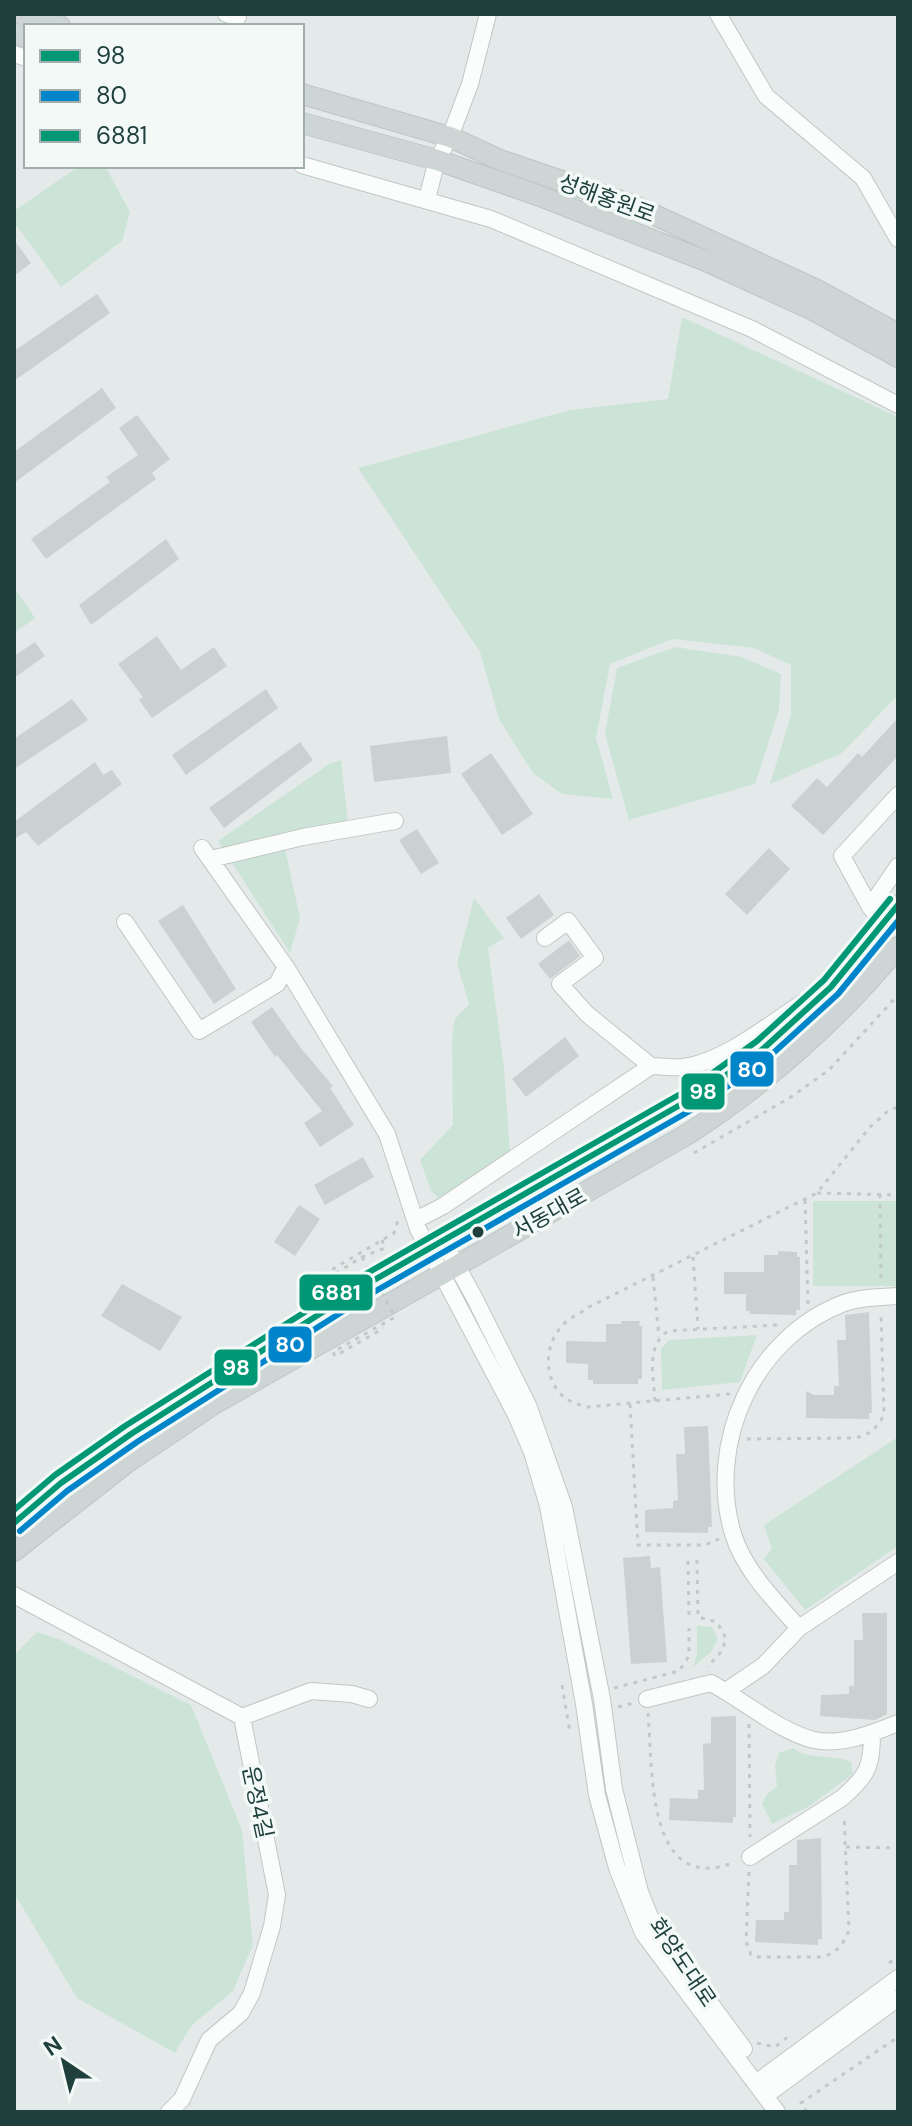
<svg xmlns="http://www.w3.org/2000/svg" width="912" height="2126" font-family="'DM Sans','Noto Sans KR',sans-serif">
<rect width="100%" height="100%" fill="#e4eae9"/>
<!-- green -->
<path fill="#cce4d8" d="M79,166H105L130,212L122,241L61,287L14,222V211Z
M682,317L898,417V695L842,753L770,784L791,715V665L754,648L672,639L610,664L596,738L613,799L562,794L533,773L499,719L480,652L358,468L570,410L668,399Z
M14,587L35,618L14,633Z
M675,647L742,657L781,674L779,710L755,784L629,820L605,734L617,668Z
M341,760L348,822L282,834L300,918L290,953L218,841L329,764Z
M474,898L504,938L488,948L504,1068L510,1154L442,1201L431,1191L420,1160L453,1125L452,1043L454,1020L469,1004L457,964Z
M813,1201H898V1286H813Z
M757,1335L740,1382L662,1390L661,1349L669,1340Z
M898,1437V1546L805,1610L764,1559L772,1548L764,1525Z
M697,1626L712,1627L718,1639L711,1652L693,1667L697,1653Z
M37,1632L61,1640L191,1705L242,1830L253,1945L233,1991L192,2025L175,2053L77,1998L14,1893V1655Z
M793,1748C810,1761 832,1753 851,1762L853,1774L808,1807L772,1824L762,1804L768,1793L777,1787L775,1766L779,1753Z"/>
<!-- building -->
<path fill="#cad1d0" d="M14,240L31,263L14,276Z
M97,294L110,313L14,381V351Z
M102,388L116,408L14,483V452Z
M137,415L170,459L152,473L156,479L46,559L31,539L110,482L106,477L138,455L119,428Z
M166,539L179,559L91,625L79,605Z
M157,636L181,670L214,647L227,666L152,718L139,700L143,697L118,664Z
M35,642L45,656L14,678V656Z
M266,689L278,708L186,775L172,755Z
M72,699L88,720L14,769V739Z
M898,718V756L823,835L791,806L817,778L827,787L858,753L862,757Z
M447,736L451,773L374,782L370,746Z
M300,742L313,760L224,828L209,808Z
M491,753L533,814L502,835L461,774Z
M95,762L103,775L112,770L122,784L38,846L26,832L14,839V822Z
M417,829L439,863L421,874L399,840Z
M769,848L790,869L747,915L725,894Z
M539,894L554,915L521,939L506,918Z
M183,905L236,989L214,1004L158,921Z
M569,940L580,956L550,979L538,964Z
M272,1007L300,1047L333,1086L330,1088L354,1125L320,1147L304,1123L322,1111L277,1055L275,1057L251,1022Z
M565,1037L579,1056L526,1097L512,1079Z
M363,1157L374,1177L325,1205L314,1185Z
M299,1205L320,1219L295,1256L274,1242Z
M778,1251L797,1252V1257H800V1310H796V1315L750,1314V1311H746V1294H724V1272H764V1255H778Z
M122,1284L182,1317L160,1351L101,1316Z
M869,1312L872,1413H869V1419L806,1418V1391L814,1395H834V1386H839L837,1340H846L845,1315Z
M621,1321H640L639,1326H642V1379H638V1384H593V1380H588V1364L566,1363V1341L606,1342V1324H621Z
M708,1426L712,1527H708V1533L645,1532V1510L673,1508V1501L678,1500L676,1454H685L684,1427Z
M650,1556L651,1568L660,1567L667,1662L631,1664L623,1558Z
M862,1613H887V1714L875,1720L820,1716L821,1695L849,1694V1686H854V1640H863Z
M736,1716V1817H733V1823L669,1820L670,1798L698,1799V1790H704L703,1744L711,1743V1717Z
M821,1838L822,1939H818V1945L755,1942L756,1920H784V1912H789V1865H797V1840Z"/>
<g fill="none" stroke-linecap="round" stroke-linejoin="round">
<defs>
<path id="minor" d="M226,14L238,17V14
M718,14L766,96L863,178L898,239
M14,54L26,58
M302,165L491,219L752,329L898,405
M427,199L437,160L450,137L470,84L488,14
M202,848L286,967L387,1134L418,1229L515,1413L532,1452L548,1506L584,1704L597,1795L617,1868L643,1933L777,2112
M211,859L303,837L395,821
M870,907L842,856L898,795
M876,914L870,907L898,866
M125,922L199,1031L277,984L286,967
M545,938L568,921L595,958L560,984L587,1014L651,1066
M416,1220L443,1206L651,1066C662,1066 673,1068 683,1067C724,1062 771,1023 805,1001
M443,1241L474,1297L528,1405L564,1507L602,1699L614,1789L640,1892L654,1927L744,2049
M14,1595L242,1717L277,1895L272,1926L252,1993L241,2013L209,2040L182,2099L169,2112
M799,1628C775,1601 744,1570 733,1534C706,1443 754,1337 844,1303C860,1297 881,1297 898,1296
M726,1691L763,1666L799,1628L898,1562
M647,1699L711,1683C741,1699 782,1733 814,1740C841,1746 873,1733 898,1723
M242,1717L311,1691L352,1694L369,1699
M750,1857L842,1798C867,1776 872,1767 872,1734
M756,2083L898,1978
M765,2096L898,1998"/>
<path id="major" d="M22,14L60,26
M14,33L26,37
M302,94L450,137L500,160L635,206L815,289L898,334
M302,123L437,160L540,196L706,261L813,310L898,357
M14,1523L61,1483L131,1434L362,1287L701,1093L763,1049L831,987L898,905
M14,1551L125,1464L214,1404L688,1134C768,1082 837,1021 898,947"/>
</defs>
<!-- minor casing -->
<use href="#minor" stroke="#c1c7c6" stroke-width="18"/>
<!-- major casing -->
<use href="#major" stroke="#bcc7c5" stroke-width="22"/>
<!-- path -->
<path stroke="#c0cac9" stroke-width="3" stroke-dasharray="4 6" stroke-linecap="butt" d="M694,1153L791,1097L829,1070L898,995
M817,1193L898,1195
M880,1194L881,1283
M805,1200L808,1304
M382,1240L385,1248L362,1257L301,1295L299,1289L394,1233L398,1220
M693,1257L698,1329
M653,1277L659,1337
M730,1394L587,1407C577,1404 566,1401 559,1392C543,1373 546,1343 562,1326C568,1318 581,1313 589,1307L817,1193L870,1127L888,1111L898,1107
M655,1401C654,1376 645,1347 668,1331L778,1325
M630,1404L638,1545H705L719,1539
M747,1439L854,1438C870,1435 876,1429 884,1415L881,1314
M697,1560L698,1617L717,1622L726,1638L722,1651L707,1667
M688,1561L689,1616
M562,1685L570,1733
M614,1688L679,1671L689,1656V1628
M618,1707L634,1703
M648,1713C653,1767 645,1898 735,1862
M749,1724L750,1837
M846,1847L898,1848
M749,1872L746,1941L751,1955L759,1957H821C836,1954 844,1944 849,1930L844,1817
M889,1963L898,1957
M757,2043L775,2047L789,2036
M807,2112L801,2103L898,2037"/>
<!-- minor -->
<use href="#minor" stroke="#fbfcfc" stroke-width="16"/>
<!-- major -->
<use href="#major" stroke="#cdd6d5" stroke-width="20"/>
<!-- path-bridge -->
<path stroke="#c0cac9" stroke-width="3" stroke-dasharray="4 6" stroke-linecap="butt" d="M362,1257L395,1317L333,1352L335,1356L384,1328"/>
<defs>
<path id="bus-1" d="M14,1523L61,1483L131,1434L362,1287L701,1093L763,1049L831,987L898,905"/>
<path id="bus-2" d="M20,1531L67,1491L137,1442L367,1296L707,1101L770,1056L838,994L898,921"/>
<path id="bus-3" d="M14,1510L55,1475L125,1426L357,1279L696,1085L757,1041L824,980L890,899"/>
</defs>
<!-- bus-1 casing -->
<use href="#bus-1" stroke="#f2f9f7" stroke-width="12"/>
<!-- bus-2 casing -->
<use href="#bus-2" stroke="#f2f9f7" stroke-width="12"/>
<!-- bus-3 casing -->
<use href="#bus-3" stroke="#f2f9f7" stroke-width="12"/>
<!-- bus-1 -->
<use href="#bus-1" stroke="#009775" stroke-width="6"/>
<!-- bus-2 -->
<use href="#bus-2" stroke="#0085ca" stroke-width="6"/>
<!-- bus-3 -->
<use href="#bus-3" stroke="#009775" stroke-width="6"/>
</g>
<!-- markers -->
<circle fill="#1f403d" stroke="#f2f9f7" stroke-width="3" cx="478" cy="1232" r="7"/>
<g text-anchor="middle" stroke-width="7" stroke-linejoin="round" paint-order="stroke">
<!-- street labels -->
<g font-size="22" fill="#1f403d" stroke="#f2f9f7">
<text transform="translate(607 198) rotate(20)" y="8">성해홍원로</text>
<text transform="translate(549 1213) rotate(-29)" y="8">서동대로</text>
<text transform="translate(258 1802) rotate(78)" y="8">운정4길</text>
<text transform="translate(683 1962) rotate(56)" y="8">화양도대로</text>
</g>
</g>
<g stroke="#f2f9f7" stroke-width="3">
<rect x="729" y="1050" width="46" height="38" rx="8" fill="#0085ca"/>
<rect x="680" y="1072" width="46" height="39" rx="8" fill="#009775"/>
<rect x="298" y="1273" width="76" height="39" rx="8" fill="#009775"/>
<rect x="267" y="1325" width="46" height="39" rx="8" fill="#0085ca"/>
<rect x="213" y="1348" width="46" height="39" rx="8" fill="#009775"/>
</g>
<g font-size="22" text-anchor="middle" font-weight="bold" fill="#fff">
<text x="752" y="1077">80</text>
<text x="703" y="1099">98</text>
<text x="336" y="1300">6881</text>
<text x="290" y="1352">80</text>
<text x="236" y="1375">98</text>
</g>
<!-- border -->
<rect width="912" height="2126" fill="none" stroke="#1f403d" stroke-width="32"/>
<!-- legend -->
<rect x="24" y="24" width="280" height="144" fill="#f2f9f7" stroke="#9eafad" stroke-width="2"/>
<rect x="40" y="50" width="40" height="12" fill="#009775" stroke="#9eafad" stroke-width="2"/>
<text x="96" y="64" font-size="24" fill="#1f403d">98</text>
<rect x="40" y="90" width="40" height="12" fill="#0085ca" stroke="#9eafad" stroke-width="2"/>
<text x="96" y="104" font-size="24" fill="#1f403d">80</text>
<rect x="40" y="130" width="40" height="12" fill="#009775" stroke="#9eafad" stroke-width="2"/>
<text x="96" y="144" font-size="24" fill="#1f403d">6881</text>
<!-- north arrow -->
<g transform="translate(64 2062) rotate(325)" stroke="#f2f9f7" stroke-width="6" paint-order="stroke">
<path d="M0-6L14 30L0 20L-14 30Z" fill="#1f403d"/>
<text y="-12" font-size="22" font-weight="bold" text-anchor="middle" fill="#1f403d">N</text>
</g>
</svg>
